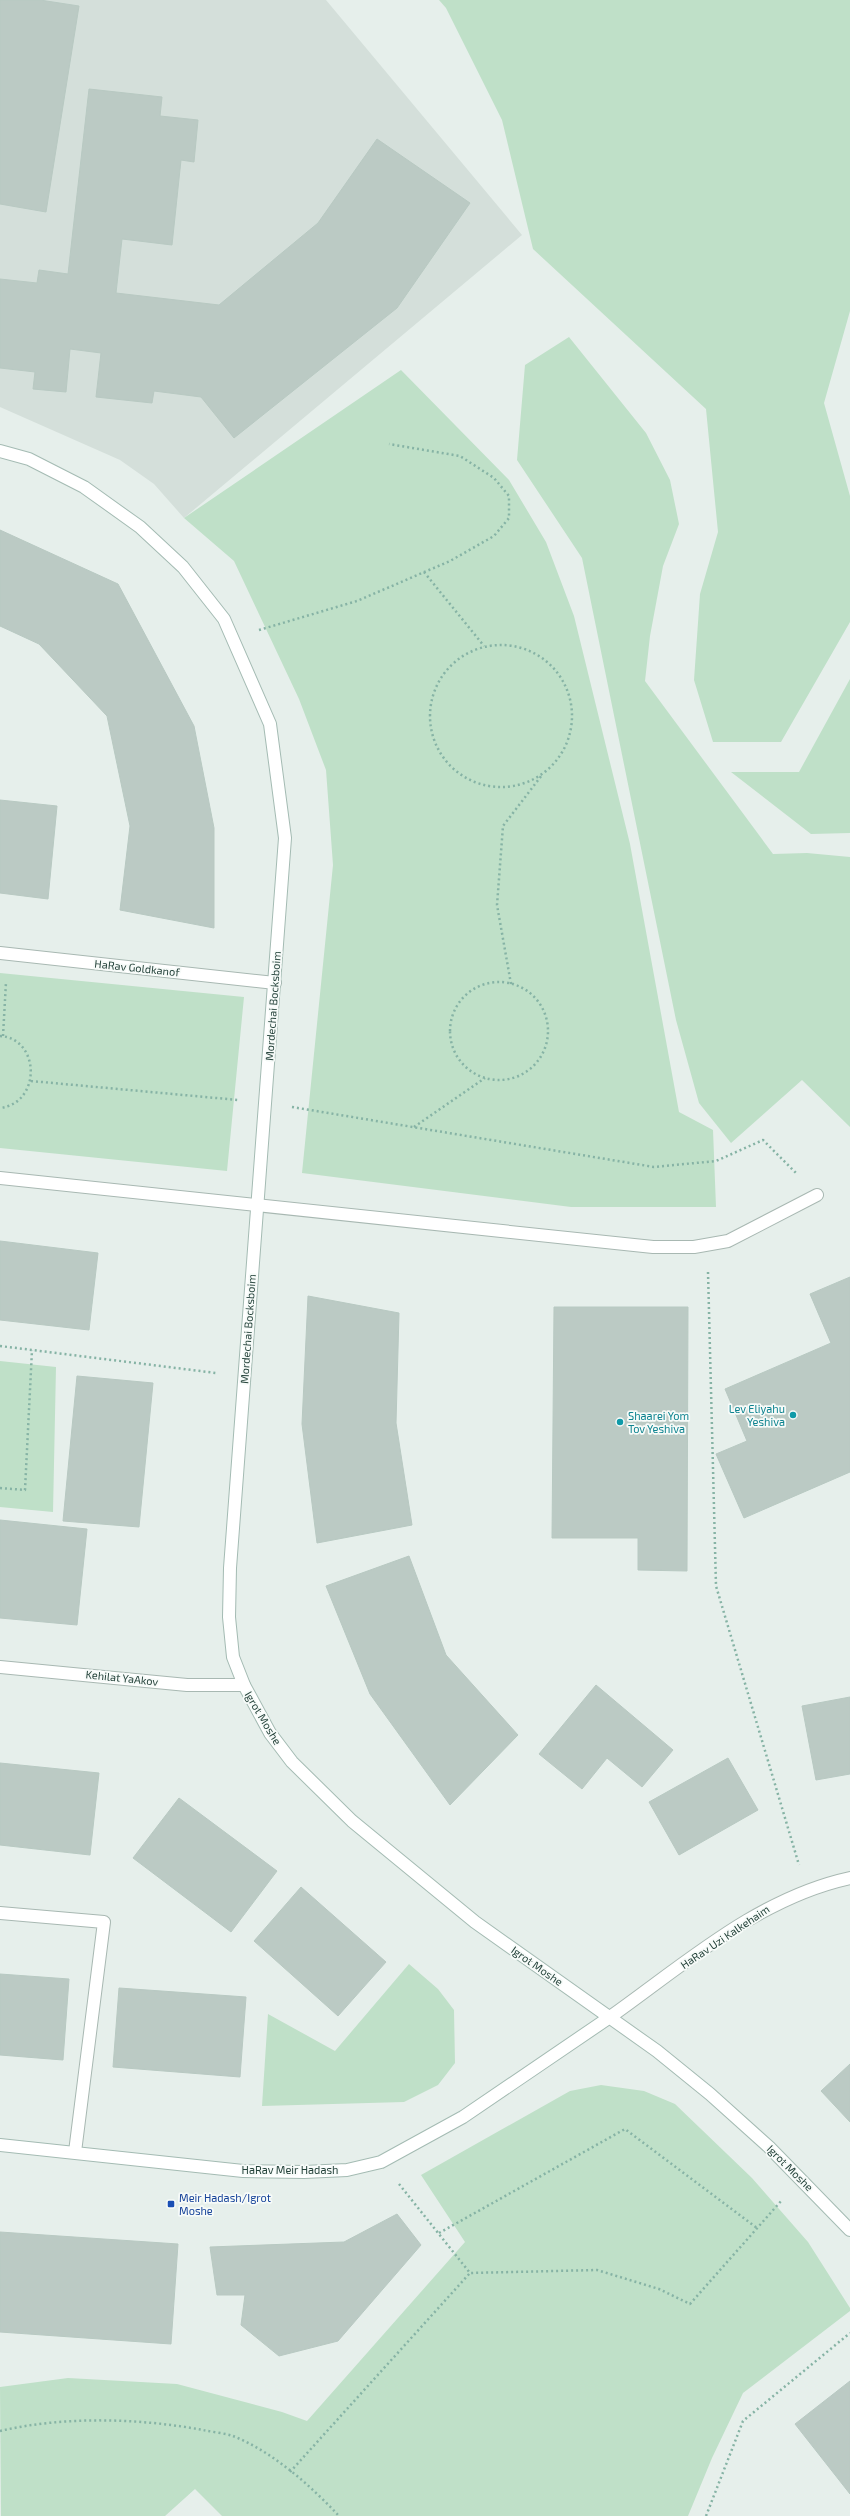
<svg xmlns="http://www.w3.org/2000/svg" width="850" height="2516" font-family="'Exo 2',sans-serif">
<rect width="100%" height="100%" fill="#e6efeb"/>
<!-- built -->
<path fill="#d4dfda" d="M0,0H326L522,235L184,518L154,484L120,460L0,407Z"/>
<!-- green -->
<path fill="#bfe0c8" d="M439,0H850V311L824,403L850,496V622L781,742H713L694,680L700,594L718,532L706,409L533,249L502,120L446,8Z
M569,337L646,433L670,480L679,524L663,566L650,636L645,681L773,854L807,853L850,857V1127L802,1080L731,1143L699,1103L676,1020L582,558L517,460L525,365Z
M401,370L509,480L546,542L574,616L630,844L679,1112L713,1130L716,1207H571L302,1173L333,865L326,770L299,699L234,561L184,518Z
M850,679V833L811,834L731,772H799Z
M0,973L244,997L227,1171L0,1148Z
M0,1361L56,1367L53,1512L0,1507Z
M409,1964L438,1989L454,2010L455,2063L438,2085L404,2102L262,2106L268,2014L335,2051Z
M601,2085L644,2091L675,2104L752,2178L808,2242L850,2308V2311L743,2393L712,2458L688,2516H222L195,2489L165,2516H1L0,2387L68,2378L177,2384L282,2412L307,2421L465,2242L421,2175L570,2091Z"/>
<!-- building -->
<path fill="#bbcac4" stroke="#b8c9c2" d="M0,0H40L79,6L46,212L0,204Z
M89,89L162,97L160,116L198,120L194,162L181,160L172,245L122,239L116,293L219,305L318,223L377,139L470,203L397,308L234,438L201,397L154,391L152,403L96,397L101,353L70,349L66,392L33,389L35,372L0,368V279L37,283L39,270L68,274Z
M0,530L118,584L194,726L214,828V928L120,910L130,826L107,716L39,644L0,626Z
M0,800L57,806L48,899L0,893Z
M0,1241L98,1253L89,1330L0,1320Z
M850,1277V1472L744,1518L716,1454L747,1441L725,1389L831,1343L810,1294Z
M308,1296L399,1313L396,1423L412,1525L317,1543L302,1424Z
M554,1307H688L687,1571L638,1570V1538H552Z
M77,1376L153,1383L139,1527L63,1521Z
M0,1520L87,1529L77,1625L0,1618Z
M409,1556L446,1655L518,1735L450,1805L370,1694L326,1586Z
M596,1685L673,1750L642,1787L607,1758L582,1789L539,1754Z
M850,1697V1774L816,1780L802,1706Z
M728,1758L758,1810L679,1855L649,1802Z
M0,1763L99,1773L90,1855L0,1845Z
M179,1798L277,1871L231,1932L133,1858Z
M301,1887L386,1962L338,2016L254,1941Z
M0,1974L69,1979L63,2060L0,2055Z
M119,1988L246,1997L240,2077L113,2067Z
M850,2064V2122L821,2091Z
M397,2214L421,2245L338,2341L279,2356L241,2325L245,2295H217L210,2247L344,2242Z
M0,2232L178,2244L171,2344L0,2332Z
M850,2381V2494L795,2424Z"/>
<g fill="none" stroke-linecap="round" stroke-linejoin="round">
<defs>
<path id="lane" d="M0,1913L104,1922L75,2152"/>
<path id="street" d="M0,953L275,983
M0,1178L653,1247H694L728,1241L817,1195
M0,1667L187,1685H244
M610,2017C685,1964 758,1898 850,1878"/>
<path id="secondary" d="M0,451L29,459L84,487L140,527L183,567L224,619L270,724L285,838L230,1568L229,1617L233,1657L244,1685L270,1733L292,1762L352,1821L475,1922L657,2051L710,2094L769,2147L850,2230
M0,2145L243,2171L304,2172L347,2170L381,2162L463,2117L610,2017"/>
</defs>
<!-- lane casing -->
<use href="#lane" stroke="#a8b8b2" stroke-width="14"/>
<!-- street casing -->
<use href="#street" stroke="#a8b8b2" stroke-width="14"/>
<!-- secondary casing -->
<use href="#secondary" stroke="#a4bbb3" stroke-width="14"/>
<!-- path -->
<path stroke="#86b3a5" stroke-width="2.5" stroke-dasharray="2 3" stroke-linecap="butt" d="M424,572L484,646
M259,630L357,601L450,561L494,536L509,518V496L494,478L460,456L389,444
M430 716a71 71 0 1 1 142 0a71 71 0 1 1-142 0Z
M450 1031a49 49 0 1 1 98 0a49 49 0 1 1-98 0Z
M511,984L497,905L503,826L542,775
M0,1036C40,1038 42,1103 0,1108
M3,1036L6,982
M31,1081L238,1100
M292,1107L654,1167L716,1161L763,1140L797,1174
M414,1127L485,1078
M708,1272L716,1586L799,1865
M0,1346L216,1373
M0,1488L25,1490L32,1350
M399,2184L470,2273L597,2270L659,2289L690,2304L782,2200
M439,2233L625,2129L757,2228
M0,2431C64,2416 138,2418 203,2430C212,2432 224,2433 233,2436C273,2452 310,2485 339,2516
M290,2472L470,2273
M706,2516L743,2421L850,2333"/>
<!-- lane -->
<use href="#lane" stroke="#fff" stroke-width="12"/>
<!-- street -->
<use href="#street" stroke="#fff" stroke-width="12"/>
<!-- secondary -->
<use href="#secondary" stroke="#fff" stroke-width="12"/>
</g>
<!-- markers -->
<g fill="#0f9aa8" stroke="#f7fbf9" stroke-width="1.5">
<circle cx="793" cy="1415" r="4"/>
<circle cx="620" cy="1422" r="4"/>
</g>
<rect fill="#1a4fb4" stroke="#f7fbf9" stroke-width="1.5" x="167" y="2200" width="8" height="8" rx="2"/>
<g text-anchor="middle" stroke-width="3.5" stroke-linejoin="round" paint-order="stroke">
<!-- street labels -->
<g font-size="11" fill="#24423a" stroke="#f7fbf9">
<text transform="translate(137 968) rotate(6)" y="4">HaRav Goldkanof</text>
<text transform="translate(273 1006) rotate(-86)" y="4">Mordechai Bocksboim</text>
<text transform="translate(248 1329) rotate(-86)" y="4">Mordechai Bocksboim</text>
<text transform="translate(122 1678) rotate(6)" y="4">Kehilat YaAkov</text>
<text transform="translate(263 1718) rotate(59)" y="4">Igrot Moshe</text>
<text transform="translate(725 1937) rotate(-34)" y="4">HaRav Uzi Kalkehaim</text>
<text transform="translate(537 1966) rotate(35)" y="4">Igrot Moshe</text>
<text transform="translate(790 2168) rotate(45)" y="4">Igrot Moshe</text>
<text x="290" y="2174">HaRav Meir Hadash</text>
</g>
<!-- culture labels -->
<g font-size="11" fill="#0d838f" stroke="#f7fbf9" text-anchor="end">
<text x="785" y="1413">Lev Eliyahu<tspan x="785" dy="13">Yeshiva</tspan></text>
<text x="628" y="1420" text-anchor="start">Shaarei Yom<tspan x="628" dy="13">Tov Yeshiva</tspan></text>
</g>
<!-- transit labels -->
<g font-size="11" fill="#164399" stroke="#f7fbf9" text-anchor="start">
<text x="179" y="2202">Meir Hadash/Igrot<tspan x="179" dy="13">Moshe</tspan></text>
</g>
</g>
</svg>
